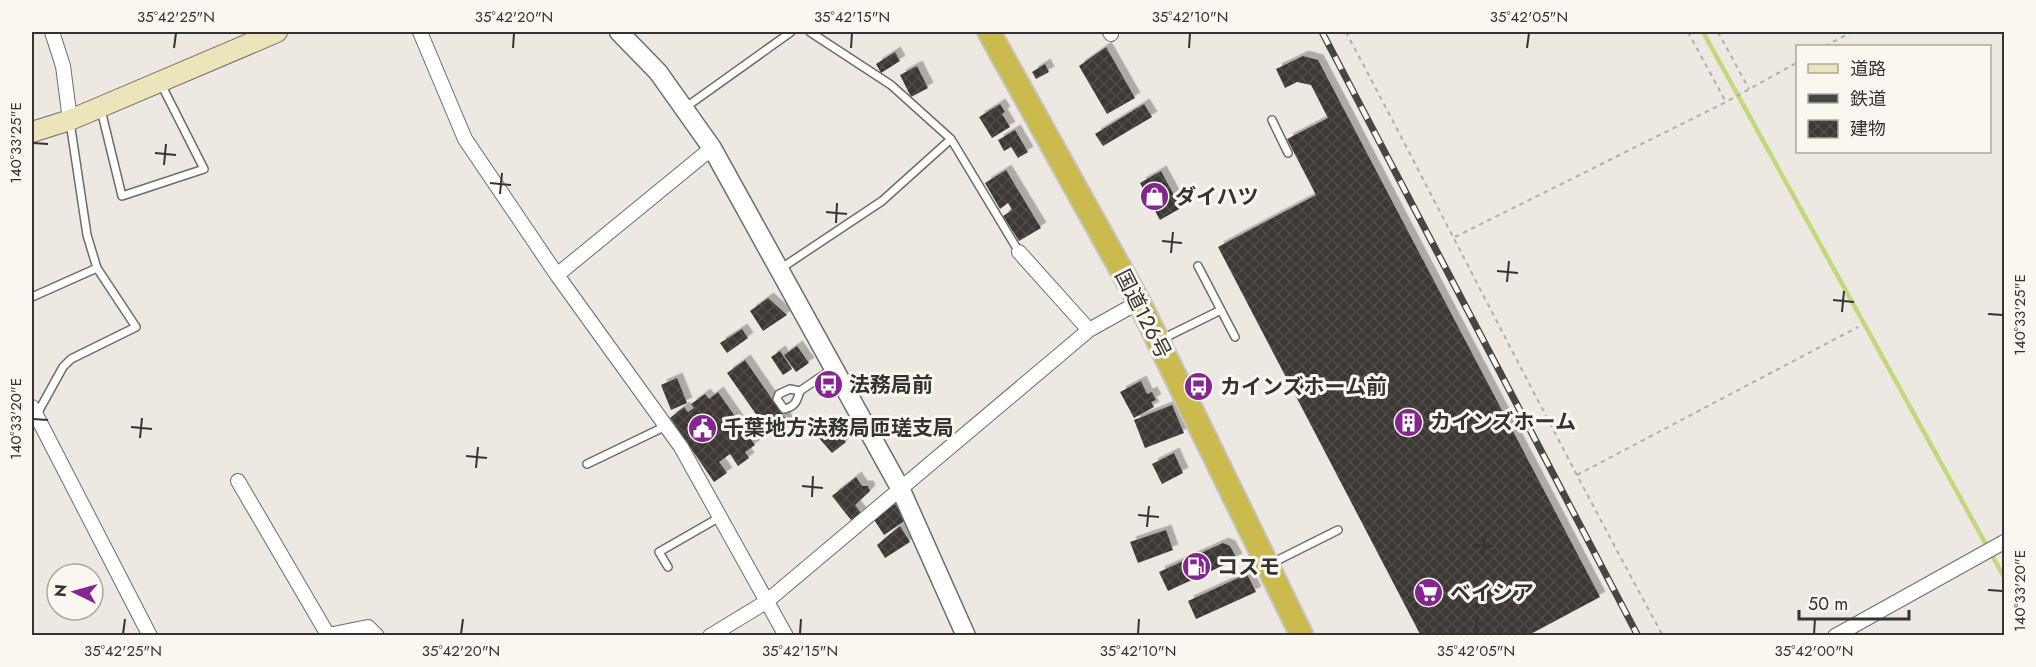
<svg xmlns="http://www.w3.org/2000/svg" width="2036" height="667" font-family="Jost,'Noto Sans JP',sans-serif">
<defs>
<pattern id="building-cross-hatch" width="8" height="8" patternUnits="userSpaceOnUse" patternTransform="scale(1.5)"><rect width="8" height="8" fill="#3d3835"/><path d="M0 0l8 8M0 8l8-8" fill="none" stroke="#514d4a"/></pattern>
<filter id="shadow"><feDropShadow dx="5.5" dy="-5.5" stdDeviation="0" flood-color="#0004"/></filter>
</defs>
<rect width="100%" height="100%" fill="#ede9e2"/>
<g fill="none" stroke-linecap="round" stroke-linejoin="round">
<!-- stream -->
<path stroke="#bfd97c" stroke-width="4.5" d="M1703,32L2004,577"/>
</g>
<!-- building -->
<path fill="url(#building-cross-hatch)" filter="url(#shadow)" d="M1106,47L1135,98L1107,114L1079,66Z
M895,52L900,61L881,73L876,64Z
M1303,56L1318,60L1600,597L1527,636H1421L1218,247L1316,195L1287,139L1328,118L1311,85L1297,82L1285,88L1276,69Z
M1045,64L1049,72L1036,79L1032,72Z
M917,66L928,88L911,97L900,75Z
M1000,104L1005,112L1002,114L1010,127L992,138L979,117Z
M1144,104L1152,117L1103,146L1095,134Z
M1015,130L1028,152L1018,158L1011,147L1004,151L998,140Z
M1006,170L1041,228L1019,241L1003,216L1012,210L1008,203L1000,209L985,183Z
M1161,171L1181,208L1160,220L1140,183Z
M768,298L787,315L763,331L750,311Z
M742,329L748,338L727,353L720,343Z
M797,346L809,363L796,372L784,355Z
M780,351L792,369L783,375L771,357Z
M745,360L790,425L772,437L727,373Z
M677,378L687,403L671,410L661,385Z
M1141,381L1147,394L1152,392L1156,400L1151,402L1154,407L1134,418L1120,392Z
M718,392L755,445L745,452L749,458L738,466L730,454L719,462L727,473L714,482L670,418L684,407L688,412L694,408L691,404L705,394L709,399Z
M1172,405L1184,433L1145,448L1134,420Z
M831,425L846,442L832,453L818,437Z
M1174,453L1183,473L1162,484L1152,464Z
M856,477L862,486H868L870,491L855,505L861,513L851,520L832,496Z
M895,504L906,520L884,535L873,518Z
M900,526L910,542L885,558L877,545Z
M1166,530L1173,550L1138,563L1130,542Z
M1223,543L1230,546L1237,559L1168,591L1159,572Z
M1247,574L1256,592L1196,619L1188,601Z"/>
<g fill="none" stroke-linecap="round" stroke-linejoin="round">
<defs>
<path id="service" d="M810,32L891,85L951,139L1019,252
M686,107L791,32
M101,110L122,196L204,169L161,84
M1272,120L1288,153
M1198,266L1235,337
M780,269L882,201L951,139
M32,297L97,268
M1160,340L1221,310
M800,391L790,389L779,394L777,399L784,409C795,407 797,401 800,391L832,369
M37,414L63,367L71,359L136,327L97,268L87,235L70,122
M587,464L666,426
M1270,564L1338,530
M668,567L659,552L720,517"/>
<path id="minor" d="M52,32L63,66L70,120
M420,32L465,139L557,275L681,447L786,636
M1110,32L1111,34
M1019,252L1089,330
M557,275L712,148
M32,407L150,636
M238,481L328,635L368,627L377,636
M710,636L766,602L1089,330L1139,302
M1835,636L2004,542"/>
<path id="tertiary" d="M619,32L658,72L712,148L900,488L966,636"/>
<path id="secondary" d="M32,132L70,120L277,32"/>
<path id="trunk" d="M989,32L1139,302L1302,636"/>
</defs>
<!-- service casing -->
<use href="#service" stroke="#706c66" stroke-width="10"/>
<!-- minor casing -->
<use href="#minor" stroke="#706c66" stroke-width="16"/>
<!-- tertiary casing -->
<use href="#tertiary" stroke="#706c66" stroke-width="21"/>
<!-- secondary casing -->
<use href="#secondary" stroke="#706c66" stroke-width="22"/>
<!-- trunk casing -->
<use href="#trunk" stroke="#c6c6c5" stroke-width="26"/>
<!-- path -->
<path stroke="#b1aea9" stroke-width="2" stroke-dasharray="4.5 4.5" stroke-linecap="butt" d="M1346,32C1452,232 1554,436 1663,636
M1688,32L1726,102
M1718,32L1749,89
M1825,46L1852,32
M1455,237L1726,102L1798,62
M1577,475L1858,327"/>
<!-- service -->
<use href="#service" stroke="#fff" stroke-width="7"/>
<!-- minor -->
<use href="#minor" stroke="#fff" stroke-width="14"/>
<!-- tertiary -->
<use href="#tertiary" stroke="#fff" stroke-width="18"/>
<!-- secondary -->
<use href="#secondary" stroke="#ece5bc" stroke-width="20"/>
<!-- trunk -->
<use href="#trunk" stroke="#cbba4e" stroke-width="22"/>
<defs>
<path id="rail" d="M1322,32L1638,636"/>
</defs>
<!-- rail casing -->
<use href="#rail" stroke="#484644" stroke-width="7"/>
<!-- rail -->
<use href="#rail" stroke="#faf6f0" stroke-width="4.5" stroke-dasharray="14" stroke-linecap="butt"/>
</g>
<!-- ticks -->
<path fill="none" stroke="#353331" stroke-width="2" d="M174,48L176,33M513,48L514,33M851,48L852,33M1189,48L1190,33M1527,48L1529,33M33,143L48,144M155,153L176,155M164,165L166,144M490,183L511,185M500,194L502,173M826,212L847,214M836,223L837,203M1162,241L1182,243M1171,253L1173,232M1497,271L1518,273M1507,282L1509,261M1833,300L1854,302M1842,312L1844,291M1988,314L2003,315M33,419L48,420M131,427L152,429M140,438L142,418M466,456L487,458M476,468L478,447M802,486L823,488M812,497L813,476M1138,515L1159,517M1147,527L1149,506M1473,545L1494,546M1483,556L1485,535M1988,590L2003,591M123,634L125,619M461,634L463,619M800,634L801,619M1138,634L1139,619M1476,634L1477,619M1814,634L1815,619"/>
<!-- icons -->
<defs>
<symbol id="shop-disc" viewBox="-11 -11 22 22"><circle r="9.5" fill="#842590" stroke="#faf6f0"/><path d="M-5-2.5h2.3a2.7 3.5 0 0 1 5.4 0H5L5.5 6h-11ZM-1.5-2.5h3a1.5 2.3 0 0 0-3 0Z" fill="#fff"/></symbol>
<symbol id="bus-disc" viewBox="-11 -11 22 22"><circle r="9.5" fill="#842590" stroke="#faf6f0"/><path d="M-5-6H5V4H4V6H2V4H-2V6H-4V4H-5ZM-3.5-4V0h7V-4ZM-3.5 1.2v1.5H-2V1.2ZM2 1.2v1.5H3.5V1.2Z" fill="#fff"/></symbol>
<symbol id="building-disc" viewBox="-11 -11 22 22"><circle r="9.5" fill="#842590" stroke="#faf6f0"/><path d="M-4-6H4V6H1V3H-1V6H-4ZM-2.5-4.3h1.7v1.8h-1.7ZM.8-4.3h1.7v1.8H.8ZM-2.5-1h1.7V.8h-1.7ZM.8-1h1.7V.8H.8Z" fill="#fff"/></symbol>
<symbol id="civic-disc" viewBox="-11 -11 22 22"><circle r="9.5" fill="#842590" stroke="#faf6f0"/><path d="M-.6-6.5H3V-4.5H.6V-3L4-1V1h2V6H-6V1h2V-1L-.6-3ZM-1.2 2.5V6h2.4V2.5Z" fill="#fff"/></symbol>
<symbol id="fuel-disc" viewBox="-11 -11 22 22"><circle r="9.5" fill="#842590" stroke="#faf6f0"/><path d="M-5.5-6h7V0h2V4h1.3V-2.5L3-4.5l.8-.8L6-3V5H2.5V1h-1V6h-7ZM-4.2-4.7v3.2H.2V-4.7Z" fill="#fff"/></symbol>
<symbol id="supermarket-disc" viewBox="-11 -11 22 22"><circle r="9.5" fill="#842590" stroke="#faf6f0"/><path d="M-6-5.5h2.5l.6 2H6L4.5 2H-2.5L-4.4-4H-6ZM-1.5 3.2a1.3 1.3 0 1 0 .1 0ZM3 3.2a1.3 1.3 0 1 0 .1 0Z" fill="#fff"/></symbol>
</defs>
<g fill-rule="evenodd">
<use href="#shop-disc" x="1138" y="180" width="33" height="33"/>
<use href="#bus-disc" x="812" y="368" width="33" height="33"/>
<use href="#bus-disc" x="1182" y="370" width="33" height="33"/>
<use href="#building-disc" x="1392" y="406" width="33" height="33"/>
<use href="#civic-disc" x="686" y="412" width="33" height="33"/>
<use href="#fuel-disc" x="1180" y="550" width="33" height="33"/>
<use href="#supermarket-disc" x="1412" y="576" width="33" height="33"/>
</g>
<g text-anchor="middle" stroke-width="6" stroke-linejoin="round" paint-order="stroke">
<!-- poi labels -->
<g font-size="21" font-weight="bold" fill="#353331" stroke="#faf6f0" text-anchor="start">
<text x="1175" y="204">ダイハツ</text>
<text x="849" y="392">法務局前</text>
<text x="1220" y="394">カインズホーム前</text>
<text x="1430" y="429">カインズホーム</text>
<text x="723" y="435">千葉地方法務局匝瑳支局</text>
<text x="1217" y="574">コスモ</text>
<text x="1450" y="600">ベイシア</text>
</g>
<!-- street labels -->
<g font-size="21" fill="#353331" stroke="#faf6f0">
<text transform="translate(1143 314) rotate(63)" y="7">国道126号</text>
</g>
</g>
<!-- border -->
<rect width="2036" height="667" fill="none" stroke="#faf6f0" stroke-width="66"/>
<!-- legend -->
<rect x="1796" y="45" width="195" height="108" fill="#faf6f0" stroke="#aba8a4" stroke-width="1.5"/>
<rect x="1808" y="64" width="30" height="9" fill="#ece5bc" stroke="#aba8a4" stroke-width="1.5"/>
<text x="1850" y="75" font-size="18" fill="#353331">道路</text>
<rect x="1808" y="94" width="30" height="9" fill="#484644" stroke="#aba8a4" stroke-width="1.5"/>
<text x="1850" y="105" font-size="18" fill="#353331">鉄道</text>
<rect x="1808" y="120" width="30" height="18" fill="url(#building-cross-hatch)" stroke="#aba8a4" stroke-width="1.5"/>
<text x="1850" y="135" font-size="18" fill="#353331">建物</text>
<!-- north arrow -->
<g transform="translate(75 592) rotate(275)"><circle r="28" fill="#faf6f0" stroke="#aba8a4" stroke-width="1.5"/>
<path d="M0-4.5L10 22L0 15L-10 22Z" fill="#842590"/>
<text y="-9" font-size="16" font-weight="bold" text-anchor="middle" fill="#353331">N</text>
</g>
<!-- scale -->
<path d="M1799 610v9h110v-9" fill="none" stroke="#353331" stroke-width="3"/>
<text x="1808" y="610" font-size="18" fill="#353331" stroke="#faf6f0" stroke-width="4.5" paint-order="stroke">50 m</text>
<rect x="33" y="33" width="1970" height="601" fill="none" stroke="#353331" stroke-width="2"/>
<g font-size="15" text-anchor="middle" fill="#353331">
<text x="176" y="22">35°42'25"N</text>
<text x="514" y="22">35°42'20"N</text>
<text x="852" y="22">35°42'15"N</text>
<text x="1190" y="22">35°42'10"N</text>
<text x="1529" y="22">35°42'05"N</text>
<text transform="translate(16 143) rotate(-90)" y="5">140°33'25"E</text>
<text transform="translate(2020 315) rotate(-90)" y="5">140°33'25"E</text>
<text transform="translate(16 419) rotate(-90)" y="5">140°33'20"E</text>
<text transform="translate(2020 591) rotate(-90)" y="5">140°33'20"E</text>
<text x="123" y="656">35°42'25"N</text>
<text x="461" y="656">35°42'20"N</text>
<text x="800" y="656">35°42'15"N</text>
<text x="1138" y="656">35°42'10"N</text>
<text x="1476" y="656">35°42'05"N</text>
<text x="1814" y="656">35°42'00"N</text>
</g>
</svg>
